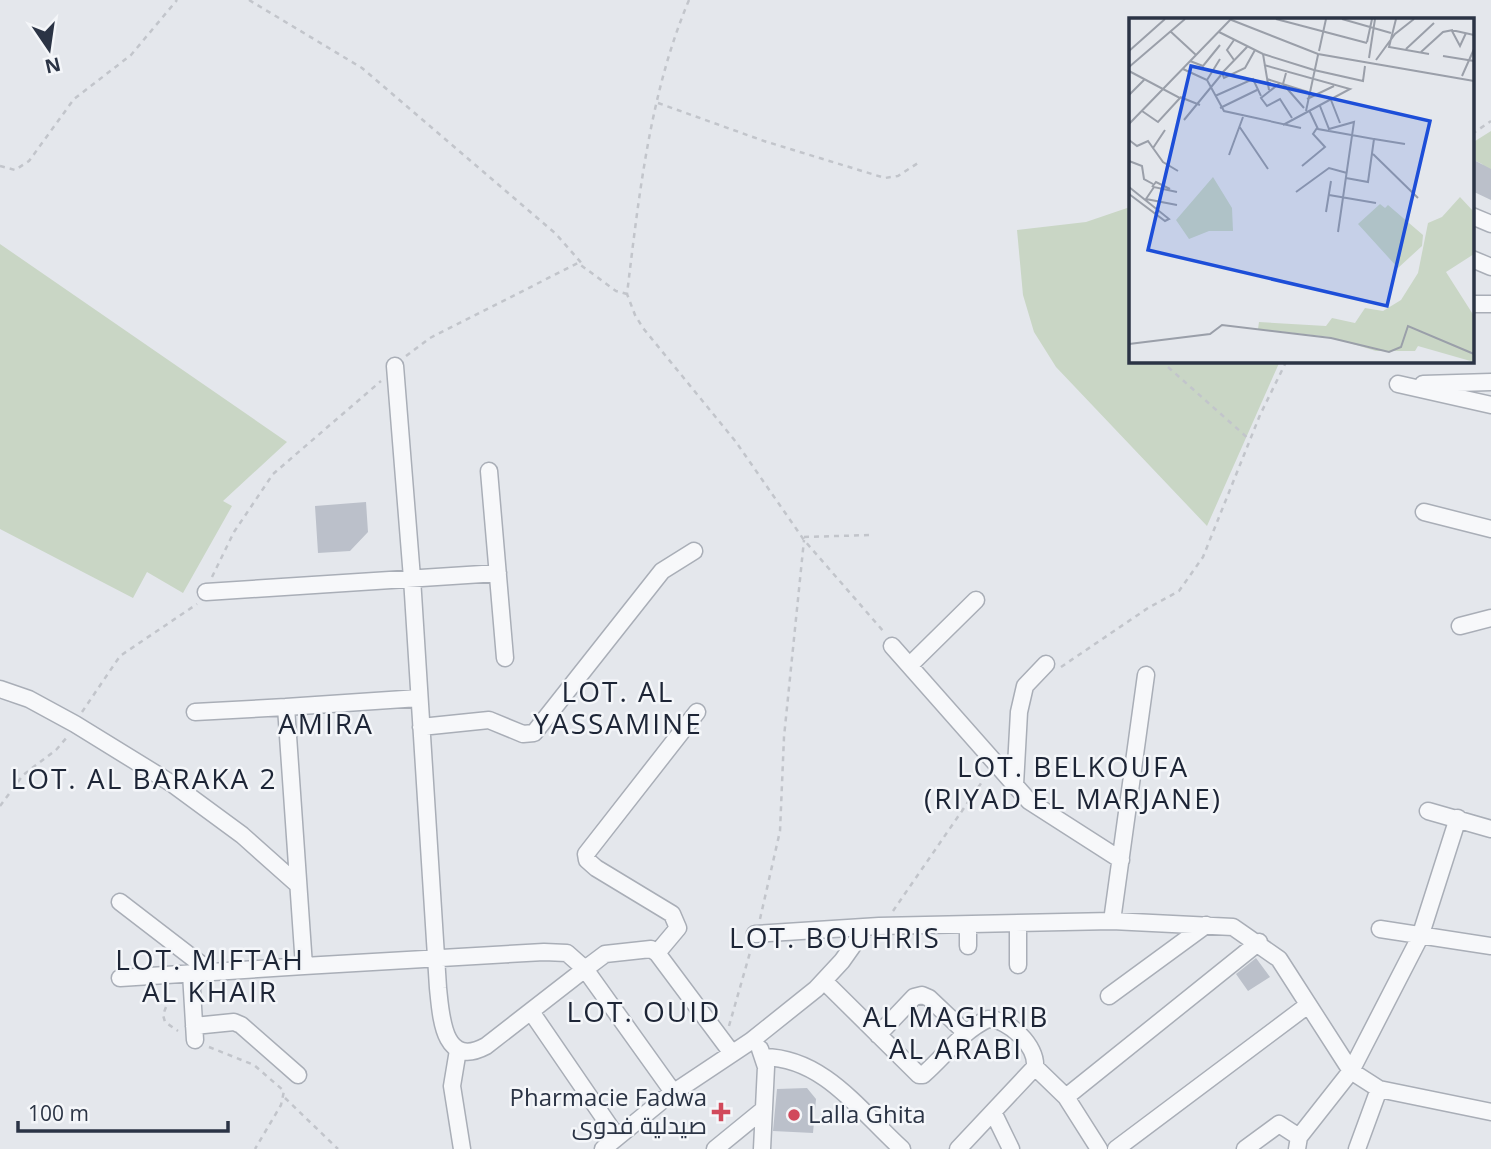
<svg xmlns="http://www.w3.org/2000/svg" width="1491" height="1149" font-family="'Open Sans',Cairo,sans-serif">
<rect width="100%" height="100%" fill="#e4e7ec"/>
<!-- green -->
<path fill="#c9d6c5" d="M1491,131V177L1482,164L1472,159V143Z
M1130,207V360L1280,361L1207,526L1056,367L1034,332L1023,295L1017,230L1086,222Z
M0,244L287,442L223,501L232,506L183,593L147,572L133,598L0,529Z"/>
<!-- building -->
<path fill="#bbc0ca" d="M1472,159L1491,169V200L1472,191Z
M366,502L368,532L350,551L318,553L315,506Z
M1256,958L1270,977L1248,991L1236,974Z
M807,1088L816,1099L813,1133L773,1131L777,1089Z"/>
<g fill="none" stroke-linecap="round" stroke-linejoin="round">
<defs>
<path id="street" d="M1472,216L1491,224
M1472,259L1491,267
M1472,304H1491
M395,366L412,578L438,988C441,1016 443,1069 486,1046L585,969L673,1092
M1398,384L1491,405
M1423,384L1491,382
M489,471L505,658
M1424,512L1491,529
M206,592L498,573
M1460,626L1491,618
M892,646L1029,801L1121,860
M910,665L976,600
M0,689L29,699L75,724L174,785L242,835L297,884
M419,698L286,707L304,966L544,952L567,953L585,969L605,954L651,949L657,953L731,1052
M195,712L286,707
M421,727L489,720L523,734L534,733L662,571L694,551
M1015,785L1019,712L1025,686L1046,664
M1428,811L1491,829
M120,902L211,972
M1112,921L1146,675
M1018,923V965
M968,925V946
M1380,929L1491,946
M755,934L879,926L1112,921L1233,927L1279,959L1351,1071L1379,1089L1491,1112
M657,953L678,928L672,914L596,868L587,860L586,854L697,712
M191,973L195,1040
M120,978L304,966
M824,981L919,1075H923C945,1056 962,1031 988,1019C1009,1019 1037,1046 1035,1067L958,1149
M1109,996L1206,925
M532,1013L617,1137
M194,1026L234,1022L241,1025L298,1075
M878,1035L914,997L922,995L929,998L966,1033
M760,1049L766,1067L762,1149
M458,1050L452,1086L462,1149
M764,1057C824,1058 860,1111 902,1149
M1035,1067L1066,1097L1099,1149
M1066,1097L1259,942
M994,1114L1011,1149
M1299,1137L1351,1071L1420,937L1458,818
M603,1149L664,1099L751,1041L816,989L842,961L866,927
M715,1149L764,1109
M1116,1149L1308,1005
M1245,1149L1279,1124L1299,1137L1297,1149
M1357,1149L1379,1089"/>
</defs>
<!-- street casing -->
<use href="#street" stroke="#a9aeb7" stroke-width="19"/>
<!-- path -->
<path stroke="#c2c5cb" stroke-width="2.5" stroke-dasharray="5 5" stroke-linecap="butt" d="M249,0L362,68L556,234L584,266
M689,0C650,92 639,195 627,294L635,315L643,328L736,442L804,540L884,632
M658,103L764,141L885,178L898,176L918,163
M1472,134L1491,121
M0,166L15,170L29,161L74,99L131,55L177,0
M406,356L430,338L578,263L616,291L627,294
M1168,367L1250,440
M804,537L871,535
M212,577L234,532L273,474L381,381
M1061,667L1148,608L1179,591L1203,557L1260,415L1287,360
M82,712L120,656L197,604
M0,806L23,775L56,750L68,736
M893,911L986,776
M760,919L780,831L784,737L804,540
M166,1007L163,1015L165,1022L178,1031
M729,1026L751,949
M209,1047L254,1065L284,1091L281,1105L255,1149
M285,1098L338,1149"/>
<!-- street -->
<use href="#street" stroke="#f7f8fa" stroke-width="16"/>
</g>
<!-- markers -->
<g fill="#d1495b" stroke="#f4f6f9" stroke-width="2.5">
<path d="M717.5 1101.5h7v7h7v7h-7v7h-7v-7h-7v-7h7z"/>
<circle cx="794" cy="1115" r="7"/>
</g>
<g text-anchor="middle" stroke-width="5" stroke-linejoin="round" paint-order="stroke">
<!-- poi labels -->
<g font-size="24" fill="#2b3445" stroke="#f4f6f9" text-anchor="end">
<text x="707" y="1106">Pharmacie Fadwa<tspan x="707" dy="28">صيدلية فدوى</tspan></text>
<text x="808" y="1123" text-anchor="start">Lalla Ghita</text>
</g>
<!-- quarter labels -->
<g font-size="28" letter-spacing="2" fill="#1d2536" stroke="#f4f6f9">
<text x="618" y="702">LOT. AL<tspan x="618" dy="32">YASSAMINE</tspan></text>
<text x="326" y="734">AMIRA</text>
<text x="1073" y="777">LOT. BELKOUFA<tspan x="1073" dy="32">(RIYAD EL MARJANE)</tspan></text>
<text x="144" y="789">LOT. AL BARAKA 2</text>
<text x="835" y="948">LOT. BOUHRIS</text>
<text x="210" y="970">LOT. MIFTAH<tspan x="210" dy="32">AL KHAIR</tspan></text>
<text x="644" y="1022">LOT. OUID</text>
<text x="956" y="1027">AL MAGHRIB<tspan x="956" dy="32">AL ARABI</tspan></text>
</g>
</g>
<!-- overview -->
<g transform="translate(1129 18)">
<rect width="345" height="345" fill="#e4e7ec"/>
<path d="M84,159L103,190L104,213H80L60,221L47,202ZM331,179L345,194V236L317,254L345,298V344L289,328L286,333H247L201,319L129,311L130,304L197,308L203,300L226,305L236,290L254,293L272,282L289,255L299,205L313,199ZM251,186L256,190L259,187L294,217L293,228L269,250L229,206Z" fill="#c9d6c5"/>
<path fill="none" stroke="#9a9fa9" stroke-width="2" d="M100,1L189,36L345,63M147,1L238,25M213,1L262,15M267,1L260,29L300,36M41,13L67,37M90,14L134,36L185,52L234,63L236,48M337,15L331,28L323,13H327L345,17M105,22L98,32L105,42M238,24L243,1M118,29L93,55L95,60L116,50L126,32M277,31L305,5M0,33L36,1M190,33L197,1M292,34L314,14L324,12M134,36L140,72M314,38L345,43M240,40L246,1M247,42L266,16L285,1M61,43L74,48L91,27M135,47L221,71L154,107M0,49L56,1M54,51L78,62L95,93L172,110M0,53L51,80L29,104L13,93M157,55L154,66L175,90M333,58L345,31M138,61L179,74M78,62L91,41M151,65L132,80L138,88L151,81L163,100M0,77L15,62M86,78L124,61L132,78M51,79L71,87M178,81L205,68M202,82L211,105M191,88L200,111L225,104L209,214M91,90L128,72M180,92L189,111L245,121L239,164L217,160M177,93L189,37M55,102L92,57M0,106L102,1M110,108L139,151M245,121L276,126M0,122L8,128L19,123L24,130L36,112M24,130L34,144L49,153M244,136L289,180M100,137L114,99M0,143L13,148L15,161L24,166M173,148L196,129L184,116L188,110M0,169L40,201L36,203L0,176M23,169L27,164L41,171M167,174L200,150L218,155M200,177L247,185M48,187L17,181L25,169L48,174M197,194L202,163M0,326L81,316L93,307L202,320L260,334L272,329L279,308L345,336"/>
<path fill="#1d4ed8" fill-opacity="0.15" stroke="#1d4ed8" stroke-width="3.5" d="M62,48L301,103L258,288L19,232Z"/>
<rect width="345" height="345" fill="none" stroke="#2b3445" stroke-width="3.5"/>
</g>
<!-- north arrow -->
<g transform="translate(49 49) rotate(167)" stroke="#f4f6f9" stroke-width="5" paint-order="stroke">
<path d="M0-5L12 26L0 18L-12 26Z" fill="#2b3445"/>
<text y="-10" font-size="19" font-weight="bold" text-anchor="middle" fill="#2b3445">N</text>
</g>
<!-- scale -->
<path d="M18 1121v10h210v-10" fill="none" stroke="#2b3445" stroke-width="3.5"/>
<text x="28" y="1121" font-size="21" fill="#2b3445" stroke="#f4f6f9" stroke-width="5" paint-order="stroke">100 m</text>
</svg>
